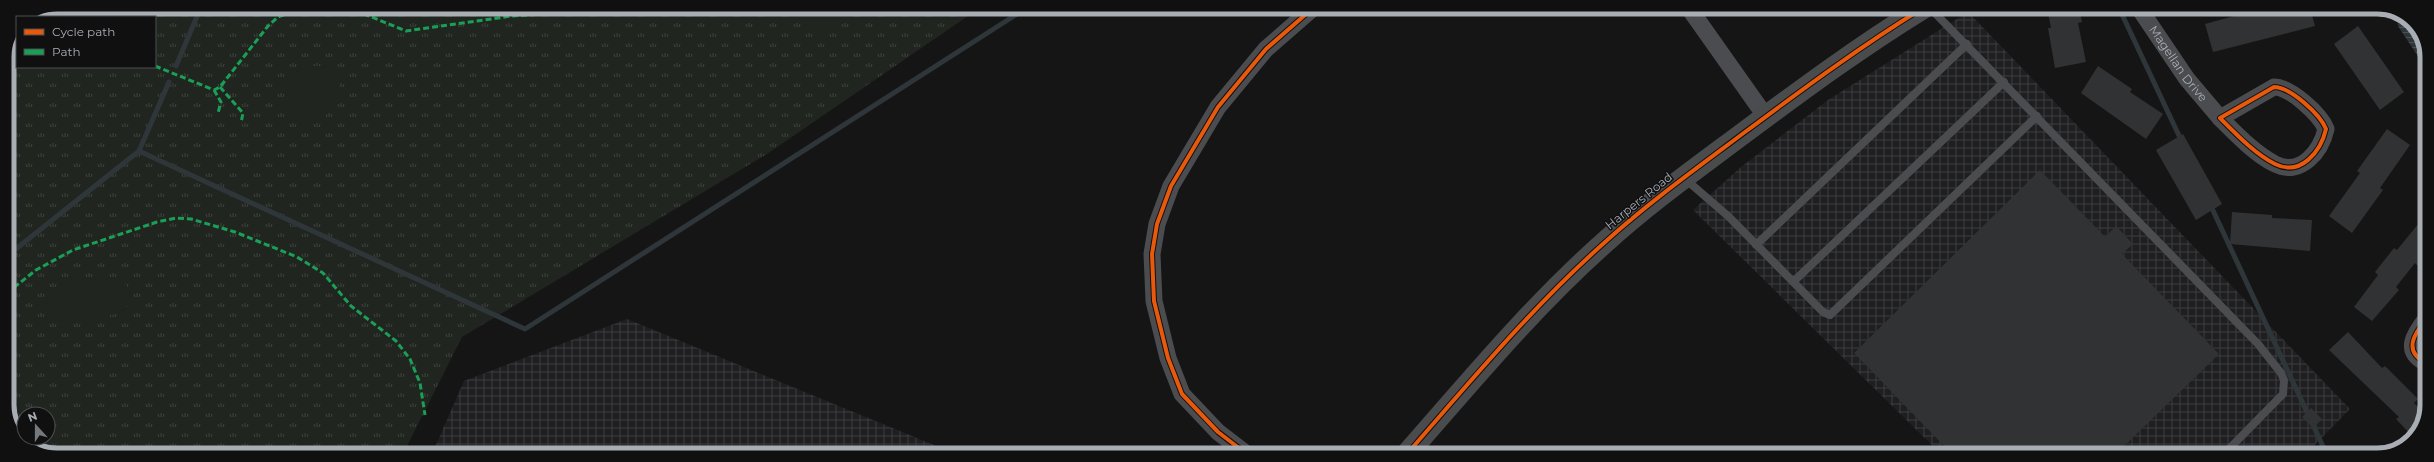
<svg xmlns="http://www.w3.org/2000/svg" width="2434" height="462" font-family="Montserrat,sans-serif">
<defs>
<pattern id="industrial-grid" width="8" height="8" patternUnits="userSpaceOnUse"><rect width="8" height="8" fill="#1f1f21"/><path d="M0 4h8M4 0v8" fill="none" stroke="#3d3d3f"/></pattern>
<pattern id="grass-tufts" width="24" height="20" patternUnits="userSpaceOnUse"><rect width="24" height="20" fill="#202520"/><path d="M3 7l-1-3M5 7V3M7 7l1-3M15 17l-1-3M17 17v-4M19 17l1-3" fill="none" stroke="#3e423e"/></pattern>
<pattern id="water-rules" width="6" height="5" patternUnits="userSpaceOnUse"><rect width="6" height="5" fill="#2e363a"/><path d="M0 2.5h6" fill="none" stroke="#495154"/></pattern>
</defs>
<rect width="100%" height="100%" fill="#151516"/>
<!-- industrial -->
<path fill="url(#industrial-grid)" d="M1968,12L2350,409L2305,455H1942L1693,210L1741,167L1828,100Z
M627,319L956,454H432L464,381Z"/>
<!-- grass -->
<path fill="url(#grass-tufts)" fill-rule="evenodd" d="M57,7H981L767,154L462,337L403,454H48L22,440L7,411V57L17,33V67H155V17H33ZM24,414H48V438H24Z"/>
<!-- pitch -->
<path fill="#202520" d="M794,7H847C847,23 832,37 816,30C808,26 799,15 794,7Z
M313,66C319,66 328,66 334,70C353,87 320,141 293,119C281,108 283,82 296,72C301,68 307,67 313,66Z
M75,278L124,282L130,290L129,305L117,314L63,321L51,317C36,298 58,283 75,278Z"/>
<!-- water -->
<path fill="url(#water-rules)" d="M2397,14L2414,24L2427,54V70L2398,26Z"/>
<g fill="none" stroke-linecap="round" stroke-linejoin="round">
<!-- stream -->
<path stroke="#2e363a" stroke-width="5" d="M2119,8L2182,142
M176,66L201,7
M139,151L525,329L1028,7
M2210,204L2327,455
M7,256L139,151L169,82"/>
</g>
<!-- building -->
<path fill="#313233" d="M2047,8H2079L2082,22L2078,23L2086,62L2055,68L2048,28H2051Z
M2273,8H2310L2315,26L2213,52L2205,24L2256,10V13Z
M2358,26L2404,92L2380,110L2334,44Z
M2098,66L2132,89L2130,92L2163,114L2146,139L2081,93Z
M2387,129L2410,145L2380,188L2383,190L2352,233L2329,216L2360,173L2357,171Z
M2183,134L2222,204L2196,220L2156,150Z
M2040,170L2105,237L2116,226L2133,244L2122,254L2219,354L2115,455H1953L1854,353Z
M2232,212L2272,215V218L2312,220L2310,251L2230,244Z
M2423,218L2427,221L2426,254L2418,266L2415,263L2396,287L2399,290L2372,321L2354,307L2378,275L2375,272L2394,248L2397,250Z
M2348,332L2382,368L2385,366L2418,399L2414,403L2422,411L2424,409L2426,412L2413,437L2396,419L2399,417L2329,350Z
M2311,408L2322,419L2313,428L2302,417Z"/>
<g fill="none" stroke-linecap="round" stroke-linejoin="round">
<!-- lane -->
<path stroke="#4b4c4f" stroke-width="8" d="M1930,8L2258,344L2281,373L2284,380L2283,394L2223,455
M1684,178L1728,216L1823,312L1830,315L2037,116
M1756,245L1967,44
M1793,282L2004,82"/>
<!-- street -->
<g stroke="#4b4c4f" stroke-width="17">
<path d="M1689,8L1766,117"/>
<path id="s1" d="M2139,8L2187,79L2220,118"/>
<path d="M2274,87C2290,87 2320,114 2326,129C2321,151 2301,177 2275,164C2255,154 2236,134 2220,118Z"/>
<path d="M2426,363C2402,351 2415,333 2426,319"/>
<path d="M1248,455L1218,432L1182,394L1168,358L1154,301L1152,254L1157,224L1171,186L1218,107L1266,49L1313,8"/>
</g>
<!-- secondary -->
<path stroke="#494b4c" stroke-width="22" d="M1406,455C1470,382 1532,307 1604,243C1648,203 1697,168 1745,132C1803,89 1861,46 1923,8"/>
<!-- quiet -->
<path stroke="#1a9f57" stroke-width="3" stroke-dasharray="6 3" stroke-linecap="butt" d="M347,7L406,31L512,16L562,13L590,7
M11,48L17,52
M155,66L214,90L220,87L268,26L278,17L304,7
M220,87L243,113L241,123
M214,90L221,102L218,113
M7,293L36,270L73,250L157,222L176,218L191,219L235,232L297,257L323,273L351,306L396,341L410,359L420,383L425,415"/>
<defs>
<path id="cycleway" d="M2274,87C2290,87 2320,114 2326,129C2321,151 2301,177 2275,164C2255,154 2236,134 2220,118Z
M2426,363C2402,351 2415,333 2426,319
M1248,455L1218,432L1182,394L1168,358L1154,301L1152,254L1157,224L1171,186L1218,107L1266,49L1313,8
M1406,455C1470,382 1532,307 1604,243C1648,203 1697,168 1745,132C1803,89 1861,46 1923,8"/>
</defs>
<!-- cycleway casing -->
<use href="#cycleway" stroke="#101011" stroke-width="6"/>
<!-- cycleway -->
<use href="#cycleway" stroke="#e8590c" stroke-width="4"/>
</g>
<g text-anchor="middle" stroke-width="3" stroke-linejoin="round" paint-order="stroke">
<!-- street labels -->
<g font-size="12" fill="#a9aeb5" stroke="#101011">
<text dy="4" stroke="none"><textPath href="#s1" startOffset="68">Magellan Drive</textPath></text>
<text transform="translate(1639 201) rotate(-39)" y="4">Harpers Road</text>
</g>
</g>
<!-- crop -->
<path d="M0 0H2434V462H0ZM57 14H2377A43 43 0 0 1 2420 57V405A43 43 0 0 1 2377 448H57A43 43 0 0 1 14 405V57A43 43 0 0 1 57 14Z" fill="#101011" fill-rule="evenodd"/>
<path fill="none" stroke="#a9aeb5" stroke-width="5" d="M57 14H2377A43 43 0 0 1 2420 57V405A43 43 0 0 1 2377 448H57A43 43 0 0 1 14 405V57A43 43 0 0 1 57 14Z"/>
<!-- legend -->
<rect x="16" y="16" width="140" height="52" fill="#101011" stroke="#4d4f53"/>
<rect x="24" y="29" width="20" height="6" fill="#e8590c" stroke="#4d4f53"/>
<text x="52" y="36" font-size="12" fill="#a9aeb5">Cycle path</text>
<rect x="24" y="49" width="20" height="6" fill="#1a9f57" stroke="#4d4f53"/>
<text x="52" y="56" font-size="12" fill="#a9aeb5">Path</text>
<!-- north arrow -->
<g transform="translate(36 426) rotate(339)"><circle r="19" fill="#101011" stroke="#4d4f53"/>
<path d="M0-3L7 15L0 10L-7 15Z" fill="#75787d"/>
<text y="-6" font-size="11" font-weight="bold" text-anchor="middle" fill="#a9aeb5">N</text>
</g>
</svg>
